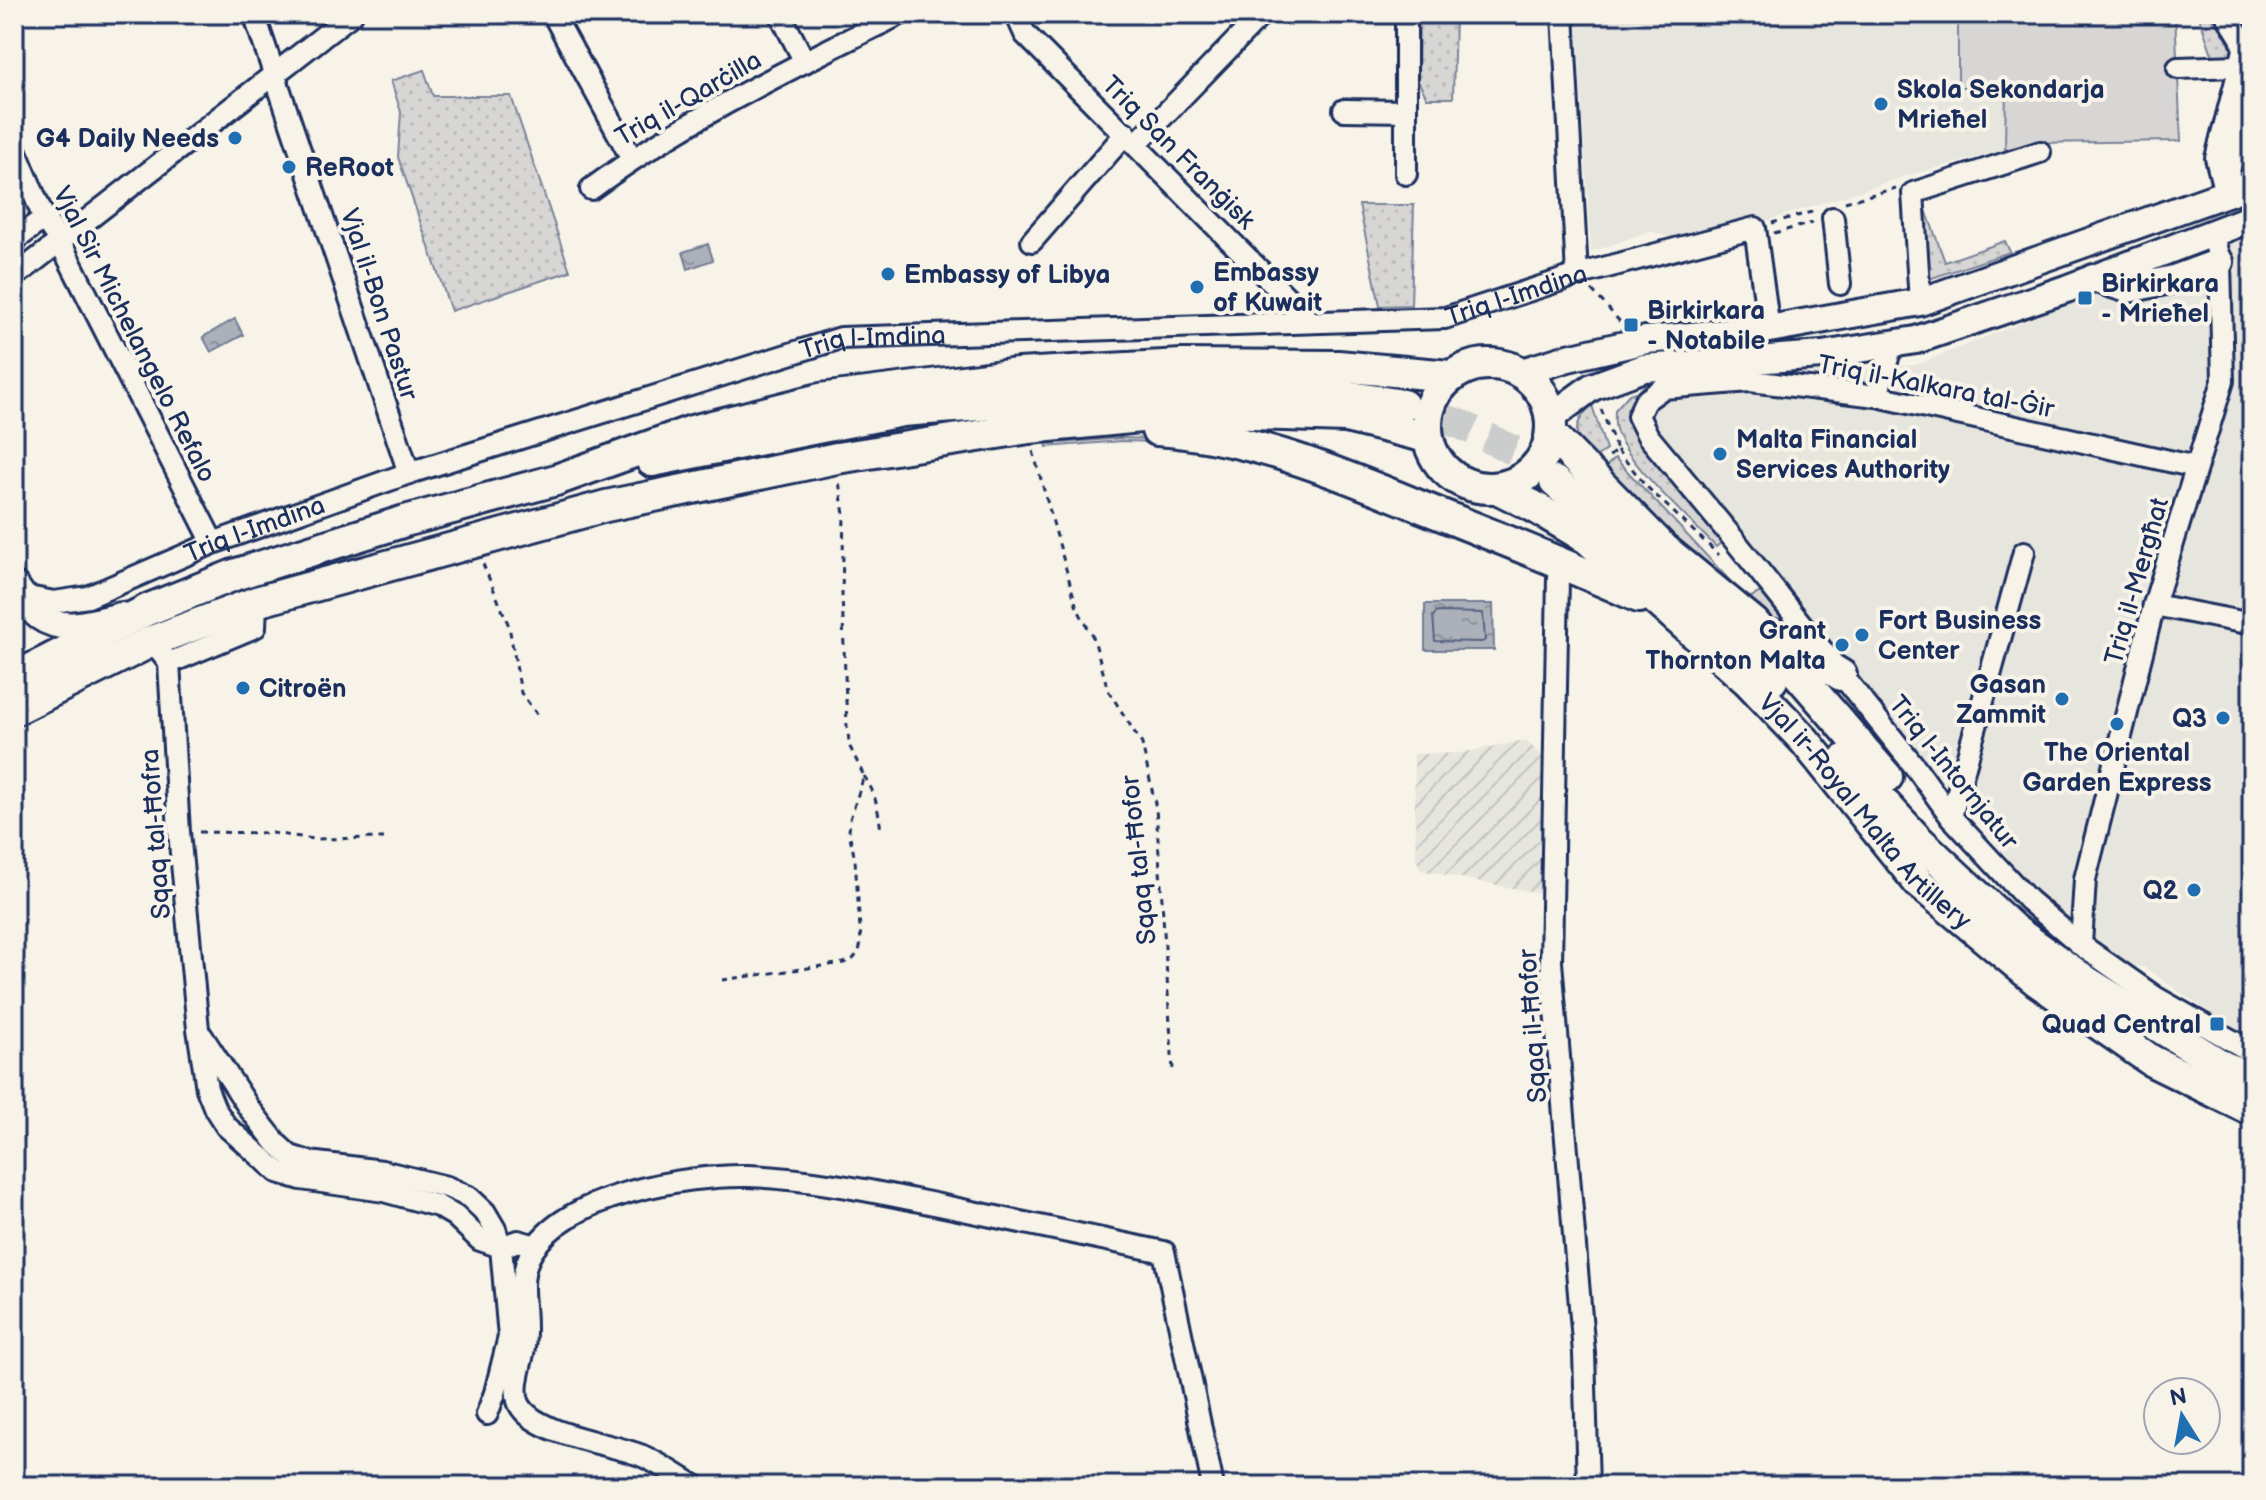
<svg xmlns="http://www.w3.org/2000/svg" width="2266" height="1500" font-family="'Balsamiq Sans',sans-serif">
<defs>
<pattern id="industrial-furrows" width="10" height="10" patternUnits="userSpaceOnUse" patternTransform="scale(2)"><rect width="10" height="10" fill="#e6e5de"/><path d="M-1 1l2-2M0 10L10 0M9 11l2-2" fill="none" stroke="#c5c5c1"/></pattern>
<pattern id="grass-dots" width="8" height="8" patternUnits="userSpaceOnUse" patternTransform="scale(2)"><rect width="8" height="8" fill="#d7d6d4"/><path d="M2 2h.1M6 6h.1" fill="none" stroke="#b8b8b8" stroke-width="1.8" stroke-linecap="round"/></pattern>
<pattern id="water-ripples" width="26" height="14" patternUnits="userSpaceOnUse" patternTransform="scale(2)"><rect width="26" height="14" fill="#acb0b9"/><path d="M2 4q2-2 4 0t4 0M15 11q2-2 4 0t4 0" fill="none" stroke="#8b909a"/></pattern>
</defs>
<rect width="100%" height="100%" fill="#f7f3e8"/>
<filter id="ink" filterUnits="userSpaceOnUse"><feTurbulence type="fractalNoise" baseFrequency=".0125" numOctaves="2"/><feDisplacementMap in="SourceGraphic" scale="16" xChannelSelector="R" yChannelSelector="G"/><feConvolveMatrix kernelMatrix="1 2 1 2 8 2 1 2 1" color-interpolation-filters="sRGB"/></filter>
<g filter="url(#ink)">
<!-- built -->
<path fill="#e6e5de" d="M1579,14H1780V18L1935,14H2175L2181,141L2031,143L1910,175L1769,220L1745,217L1676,239L1650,231L1591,252L1577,17Z
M2252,236V611L2170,595L2235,384L2226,240Z
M2208,248L2217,374L2141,612L2252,632V1042L2144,967H2125L2072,925L2033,888L1650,427L1645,413L1677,382L1916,365Z"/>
<!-- industrial -->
<path fill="url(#industrial-furrows)" d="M1525,740L1546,760L1542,803L1546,823L1543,894L1421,870L1416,858L1414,754L1461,753Z"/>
<!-- grass -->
<path fill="url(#grass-dots)" stroke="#798299" stroke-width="2" d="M1419,14H1455L1453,98H1427L1418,81Z
M2198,14H2209L2221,29L2237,58L2213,57Z
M424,70L433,96H511L570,271L451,311L398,157L401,112L391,81Z
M1359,205H1414L1411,305L1380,306Z
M1925,207L1945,262L2005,241L2010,252L1923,281L1918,209Z
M1656,385L1641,443L1722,542L1716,547C1691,521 1624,461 1616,429C1614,423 1615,416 1615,410L1629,394Z
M1592,405L1606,450L1591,460C1574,438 1570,426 1592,405Z
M1121,438L1156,439V442L1122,441L1047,447L1046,444Z
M1615,458L1747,599L1761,592L1787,625L1783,629L1745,605L1598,474Z"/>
<!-- pitch -->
<path fill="#d7d6d4" stroke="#798299" stroke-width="2" d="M1958,14H2175L2181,141L2031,143L2005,150L2006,87H1958Z"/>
<!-- water -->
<path fill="url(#water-ripples)" stroke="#727c95" stroke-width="2" d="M708,244L713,260L688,269L683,252Z
M235,319L243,335L211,352L203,337Z
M1425,604H1493L1494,650H1425Z"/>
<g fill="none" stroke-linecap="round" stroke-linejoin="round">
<!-- shore -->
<path stroke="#556382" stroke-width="2" d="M1437,612L1483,613L1485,640L1482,642L1435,641L1433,616Z"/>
<!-- highway-tunnel -->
<path stroke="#cbcccc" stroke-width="30" stroke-dasharray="30 15" stroke-linecap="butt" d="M1403,405L1462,425L1515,451L1555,482"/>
<defs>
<g id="minor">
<path d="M254,14L409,473"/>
<path d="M553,14L632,159"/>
<path d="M780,14L805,62"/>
<path d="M1016,14L1025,34L1311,322"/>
<path d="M1563,14L1577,275"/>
<path d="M2178,68L2239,66"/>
<path d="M1344,110L1406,111"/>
<path d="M1136,144L1262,14"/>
<path d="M14,147L44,218L59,240L213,543"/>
<path d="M1406,174V14"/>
<path d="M2226,185L2252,72"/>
<path d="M591,189C687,118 794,67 900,14"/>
<path d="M2225,193L2216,158L2244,50L2241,38L2226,14"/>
<path d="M1833,218L1840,284"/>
<path d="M14,241L44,218"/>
<path d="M1032,241L1126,133"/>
<path d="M14,277L352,14"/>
<path d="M1920,302L1913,193L2040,152"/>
<path d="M1877,396L1892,344"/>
<path d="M2196,467L1877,396L1750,381L1663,388L1645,401L1638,416L1648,436L1736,542L1916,768L1951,817L2028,900L2081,945L2155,997L2252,1052"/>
<path d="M1563,563L1558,577L1551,962L1584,1353L1588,1486"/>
<path id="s1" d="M23,596L54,602L88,597L213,543L409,473L841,338L1445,318L1577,275L1755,228L1769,329"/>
<path d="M2154,605L2252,624"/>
<path d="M152,641L169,663L179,832L198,1029L207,1089L215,1109L226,1126L278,1172L301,1179L384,1191L438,1206L455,1216L480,1240L501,1247L518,1241L536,1246"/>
<path d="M169,663L255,627L256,602"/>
<path d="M1951,817L2024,552"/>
<path d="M2081,945L2085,879L2154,605L2223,381L2220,262L2212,232"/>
<path d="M202,1036L249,1108L277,1144L290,1156L309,1162L382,1171L447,1187L469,1197L485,1212L495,1229L501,1247L509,1337L495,1393L487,1414"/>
<path d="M695,1486C676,1475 657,1461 637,1454C608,1443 528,1433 518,1401C513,1384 522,1364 524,1347C526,1333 525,1319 524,1305C522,1286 522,1268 532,1252C565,1195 686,1175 747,1176C811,1178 876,1192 939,1205C1014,1221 1089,1236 1164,1252L1213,1486"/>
</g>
<path id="major" d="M2093,278L2128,289L2174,279L2220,262
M1522,372L1568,358L1646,340L1769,329L1920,302L2252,184
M1551,417L1592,387L1644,368L1822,355L1916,340L2066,289L2252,218
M14,585C22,594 29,609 39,616C64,634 94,622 121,616"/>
<g id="highway">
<circle cx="1489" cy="426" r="62"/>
<path d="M1157,430C1251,437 1334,471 1419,506C1493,535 1567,565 1639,597"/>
<path d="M1551,434L1664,549L1754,623L1887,777"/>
<path d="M652,461L902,411L1122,394L1271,391L1331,394L1403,405"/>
<path d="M1555,482L1737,641L1772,680"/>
<path id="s2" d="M1497,488L1533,506L1588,539L1748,681L1805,741L1919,883L2037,981L2152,1061L2252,1110"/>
<path d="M1776,636L1841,675"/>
<path d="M14,678L147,610L234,575L405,521L556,480L692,431L820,399L1018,374L1182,365L1338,366L1450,376"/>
<path d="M14,710L152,641L256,602L606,506L837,458L1029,428L1161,415L1224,413L1346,417L1427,437"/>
<path d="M1844,760L1916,838L2014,930L2087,982L2224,1067L2252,1078"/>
</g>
</defs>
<!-- minor casing -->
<use href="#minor" stroke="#1b2f5e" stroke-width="26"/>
<!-- major casing -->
<use href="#major" stroke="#1b2f5e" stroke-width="32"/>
<!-- highway casing -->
<use href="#highway" stroke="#1b2f5e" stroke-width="36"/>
<!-- path -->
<path stroke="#1b2f5e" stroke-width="3" stroke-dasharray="6 6" stroke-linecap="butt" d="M1845,202L1896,188
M1772,223L1815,211
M1774,233L1813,223
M1592,290L1621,323
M1601,409L1617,450L1607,458
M1617,450L1647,487L1719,555
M1033,451L1077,608L1094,639L1108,690L1142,744L1156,808L1173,1070
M483,564L509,626L521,693L539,717
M864,776C876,793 878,810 881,830
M199,832L272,833L314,839L384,838
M722,980L844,963L853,959L859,952L861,942L855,860L849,832L850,819L864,776L850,747L847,727L842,594L844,515L839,481"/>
<!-- minor -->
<use href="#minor" stroke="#f7f3e8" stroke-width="20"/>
<!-- major -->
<use href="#major" stroke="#f7f3e8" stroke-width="26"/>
<!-- highway -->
<use href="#highway" stroke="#f7f3e8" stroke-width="30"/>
</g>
</g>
<!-- markers -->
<g fill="#1f6fb2" stroke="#f7f3e8" stroke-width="3">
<circle cx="1881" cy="104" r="8"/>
<circle cx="235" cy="138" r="8"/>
<circle cx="289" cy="167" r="8"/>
<circle cx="888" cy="274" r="8"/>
<circle cx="1197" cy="287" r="8"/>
<rect x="2077" y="290" width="16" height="16" rx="4"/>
<rect x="1623" y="317" width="16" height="16" rx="4"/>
<circle cx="1720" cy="454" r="8"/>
<circle cx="1862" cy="635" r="8"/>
<circle cx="1842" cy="645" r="8"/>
<circle cx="243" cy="688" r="8"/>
<circle cx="2062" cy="699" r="8"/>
<circle cx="2223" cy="718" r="8"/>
<circle cx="2117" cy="724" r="8"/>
<circle cx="2194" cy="890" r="8"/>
<rect x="2209" y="1016" width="16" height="16" rx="4"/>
</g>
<g text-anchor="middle" stroke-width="8" stroke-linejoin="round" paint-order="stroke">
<!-- poi labels -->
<g font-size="26" font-weight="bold" fill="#1b2f5e" stroke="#f7f3e8" text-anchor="start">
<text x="1897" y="98">Skola Sekondarja<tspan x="1897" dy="30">Mrieħel</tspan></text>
<text x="219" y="147" text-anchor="end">G4 Daily Needs</text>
<text x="305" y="176">ReRoot</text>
<text x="1213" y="281">Embassy<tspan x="1213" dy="30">of Kuwait</tspan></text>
<text x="904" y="283">Embassy of Libya</text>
<text x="2101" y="292">Birkirkara<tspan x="2101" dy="30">- Mrieħel</tspan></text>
<text x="1647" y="319">Birkirkara<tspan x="1647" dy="30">- Notabile</tspan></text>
<text x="1736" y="448">Malta Financial<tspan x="1736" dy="30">Services Authority</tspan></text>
<text x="1878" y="629">Fort Business<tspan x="1878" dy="30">Center</tspan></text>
<text x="1826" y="639" text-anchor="end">Grant<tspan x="1826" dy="30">Thornton Malta</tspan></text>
<text x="2046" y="693" text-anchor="end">Gasan<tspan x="2046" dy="30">Zammit</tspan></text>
<text x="259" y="697">Citroën</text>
<text x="2207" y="727" text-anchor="end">Q3</text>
<text x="2117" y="761" text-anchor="middle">The Oriental<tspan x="2117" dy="30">Garden Express</tspan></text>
<text x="2178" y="899" text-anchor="end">Q2</text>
<text x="2201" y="1033" text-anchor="end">Quad Central</text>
</g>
<!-- street labels -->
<g font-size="26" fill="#1b2f5e" stroke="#f7f3e8">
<text transform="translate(688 98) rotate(-30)" y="9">Triq il-Qarċilla</text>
<text transform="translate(1179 152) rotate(45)" y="9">Triq San Franġisk</text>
<text dy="9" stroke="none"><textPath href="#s1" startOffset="1542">Triq l-Imdina</textPath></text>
<text transform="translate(380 304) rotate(72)" y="9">Vjal il-Bon Pastur</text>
<text transform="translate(135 334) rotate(63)" y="9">Vjal Sir Michelangelo Refalo</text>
<text dy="9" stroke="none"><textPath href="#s1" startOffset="894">Triq l-Imdina</textPath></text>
<text transform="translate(1936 386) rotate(11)" y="9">Triq il-Kalkara tal-Ġir</text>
<text dy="9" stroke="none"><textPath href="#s1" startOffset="246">Triq l-Imdina</textPath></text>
<text transform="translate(2136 581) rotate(-74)" y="9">Triq il-Mergħat</text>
<text transform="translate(1954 772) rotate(51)" y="9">Triq l-Intornjatur</text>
<text dy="9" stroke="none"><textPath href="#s2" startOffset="494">Vjal ir-Royal Malta Artillery</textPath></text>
<text transform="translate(155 834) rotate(-94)" y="9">Sqaq tal-Ħofra</text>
<text transform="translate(1138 860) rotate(-96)" y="9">Sqaq tal-Ħofor</text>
<text transform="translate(1532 1026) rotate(-94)" y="9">Sqaq il-Ħofor</text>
</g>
</g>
<!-- margin -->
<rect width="2266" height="1500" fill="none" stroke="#f7f3e8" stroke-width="48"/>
<rect x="24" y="24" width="2218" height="1452" fill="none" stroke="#1b2f5e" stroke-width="3" filter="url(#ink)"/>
<!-- north arrow -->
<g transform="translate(2182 1416) rotate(349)"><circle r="38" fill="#f7f3e8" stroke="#9fa5b1" stroke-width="2"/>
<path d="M0-6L14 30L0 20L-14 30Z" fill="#1f6fb2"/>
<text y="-12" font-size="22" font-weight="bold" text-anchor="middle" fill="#1b2f5e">N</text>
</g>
</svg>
